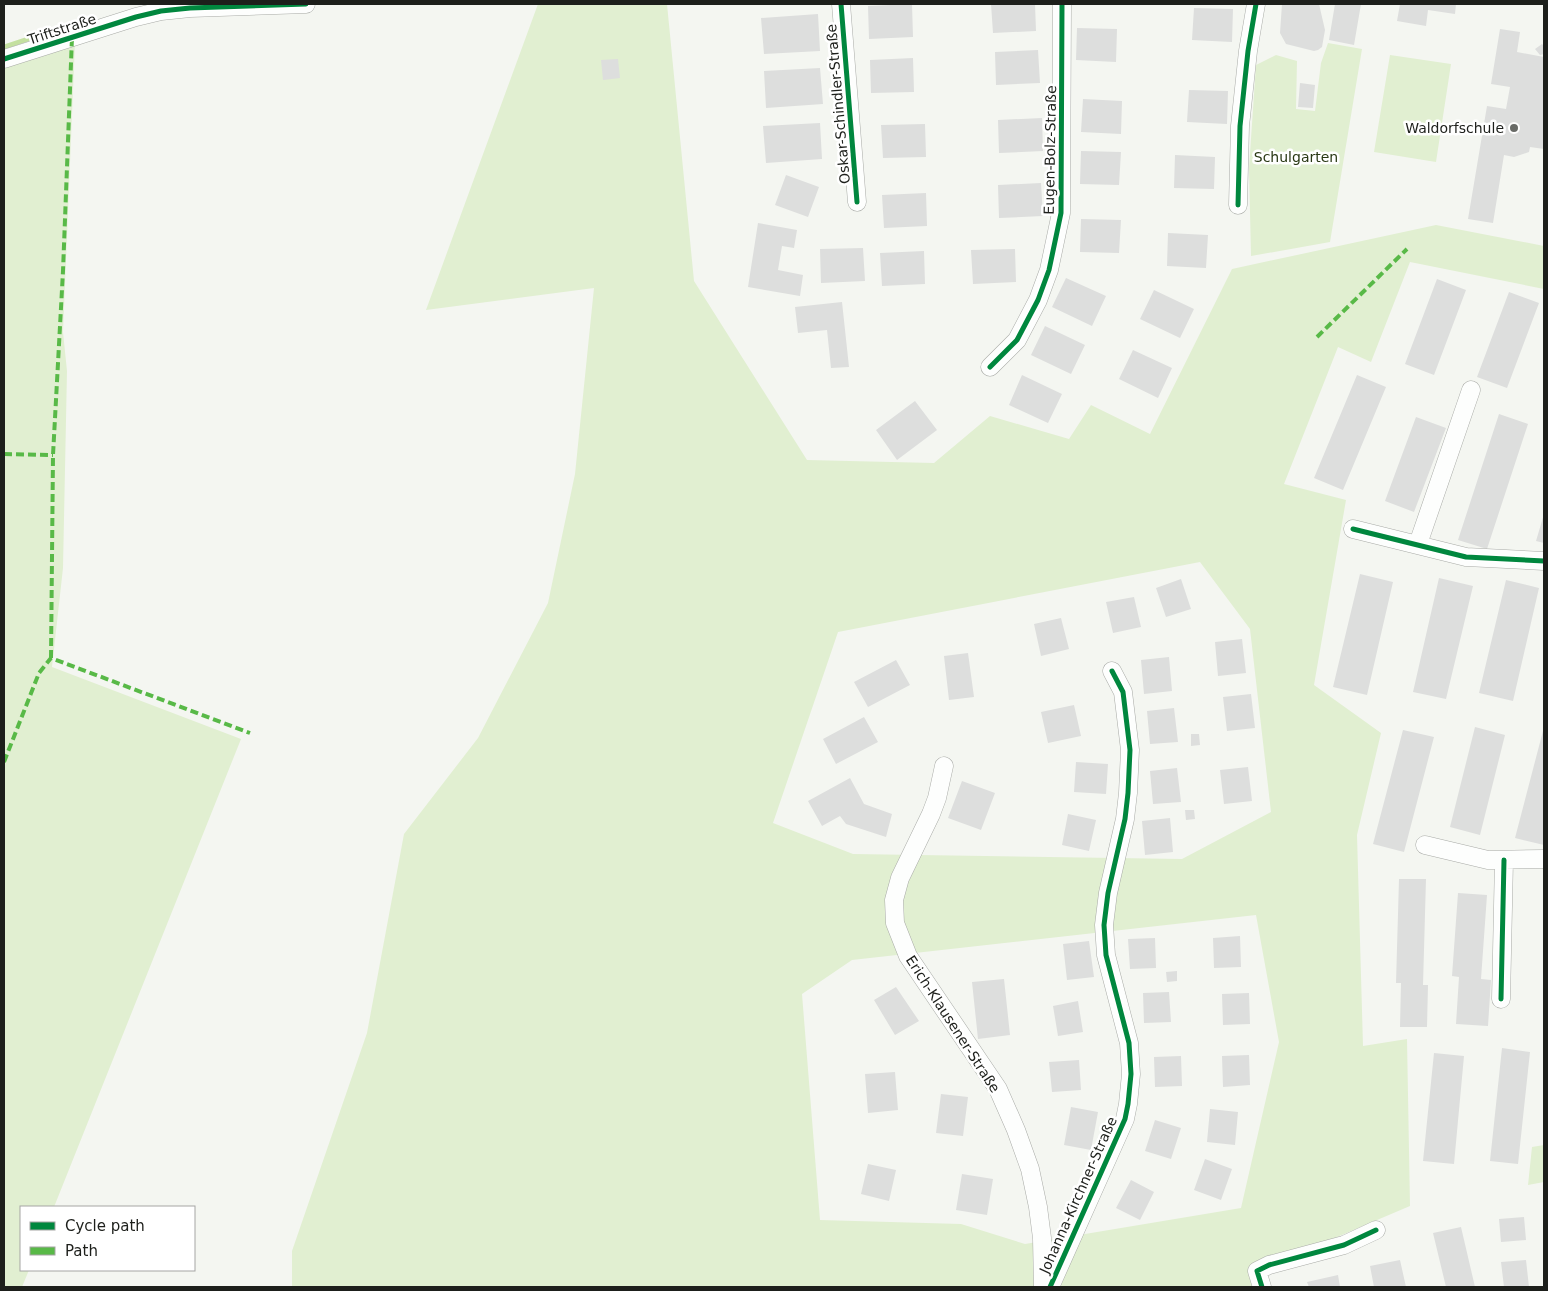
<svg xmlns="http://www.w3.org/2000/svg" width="1548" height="1291" font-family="'DejaVu Sans',sans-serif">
<rect width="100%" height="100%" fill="#f4f6f1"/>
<!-- green -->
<path fill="#e1efd1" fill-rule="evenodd" d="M538,4H667L694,281L807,460L934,463L990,416L1069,439L1091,405L1150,434L1232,269L1436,225L1544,246V289L1410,262L1371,362L1338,347L1284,484L1346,500L1314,685L1381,733L1357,835L1363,1046L1407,1039L1410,1206L1257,1271L1262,1287H292V1251L367,1033L404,834L478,738L548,603L575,474L594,288L426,310ZM1200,562L1250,629L1271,812L1182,859L853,854L773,823L838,632ZM1256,915L1279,1042L1241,1208L1025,1244L961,1224L820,1220L802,994L852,960Z
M75,42L63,332L67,371L63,568L52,667L241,739L54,1207H21V1270H29L22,1287H4V66Z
M1328,43L1362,49L1330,242L1251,256L1249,168L1256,65L1276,55L1297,61L1296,109L1315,111L1321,63Z
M1390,55L1451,64L1436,162L1374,152Z
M1544,1145V1182L1528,1185L1532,1147Z"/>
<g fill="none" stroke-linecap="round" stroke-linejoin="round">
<!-- stream -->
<path stroke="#c4e0a0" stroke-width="4.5" d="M4,47L34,37"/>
</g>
<!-- building -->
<path fill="#dddedd" d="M912,4L913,37L869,39L868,6Z
M991,4H1035L1036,31L993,33Z
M1282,4H1319L1325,30L1322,47L1318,50L1314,51L1286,44L1280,33Z
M1335,4H1361L1354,45L1329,40Z
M1400,4H1456L1455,14L1428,10L1426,26L1397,21Z
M1194,8L1233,9L1232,42L1192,40Z
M818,14L820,51L764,54L761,18Z
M1077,28L1117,29L1116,62L1076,60Z
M1500,29L1520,32L1517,52L1544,57V149L1530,147L1529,152L1514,157L1504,155L1493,223L1468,219L1487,106L1506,109L1510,87L1491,84Z
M1542,44L1544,46V54L1540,55L1535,49Z
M1038,50L1040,83L996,85L995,52Z
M913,58L914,92L871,93L870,60Z
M618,59L620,78L603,80L601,60Z
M820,68L823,104L766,108L764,71Z
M1300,83L1315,85L1313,108L1298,107Z
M1189,90L1228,91L1227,124L1187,122Z
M1083,99L1122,101L1121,134L1081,132Z
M1042,118L1043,151L999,153L998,120Z
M820,123L822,159L766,163L763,126Z
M925,124L926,157L883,158L881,125Z
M1081,151L1121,152L1119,185L1080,184Z
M1175,155L1215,157L1214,189L1174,188Z
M786,175L819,187L808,217L775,205Z
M1041,183L1043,216L999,218L998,185Z
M926,193L927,226L884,228L882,195Z
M1081,219L1121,220L1119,253L1080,252Z
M758,223L797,230L794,248L782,246L778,270L803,275L800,296L748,287Z
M1168,233L1208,235L1206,268L1167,266Z
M863,248L865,281L821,283L820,249Z
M1015,249L1016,282L973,284L971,250Z
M924,251L925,284L882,286L880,253Z
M1066,278L1106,296L1092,326L1052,307Z
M1437,279L1466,290L1434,375L1405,364Z
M1154,290L1194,309L1180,338L1140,319Z
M1509,292L1539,303L1507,388L1477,377Z
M842,302L849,367L831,368L827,330L798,333L795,307Z
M1045,326L1085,345L1071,374L1031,355Z
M1133,350L1172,368L1158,398L1119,379Z
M1022,375L1062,394L1048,423L1009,405Z
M1357,375L1386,387L1343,490L1314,478Z
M915,401L937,430L897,460L876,430Z
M1499,414L1528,424L1487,549L1458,540Z
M1416,417L1446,428L1414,512L1385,501Z
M1544,514V543L1536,541Z
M1360,574L1393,582L1367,695L1333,687Z
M1439,578L1473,586L1446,699L1413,692Z
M1181,579L1191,609L1166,617L1156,588Z
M1506,580L1539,588L1513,701L1479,693Z
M1134,597L1141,627L1113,633L1106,602Z
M1061,618L1069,649L1041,656L1034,624Z
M1242,639L1246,673L1218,676L1215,642Z
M968,653L974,697L949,700L944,656Z
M1169,657L1172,691L1144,694L1141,660Z
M896,660L910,685L868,707L854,682Z
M1251,694L1255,728L1227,731L1223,697Z
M1074,705L1081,736L1048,743L1041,712Z
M1174,708L1178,742L1150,744L1147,711Z
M864,717L878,742L836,764L823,739Z
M1475,727L1505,735L1480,835L1450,827Z
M1544,727V845L1515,838Z
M1403,730L1434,737L1404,852L1373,844Z
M1191,734H1199L1200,745L1191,746Z
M1076,762L1108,764L1106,794L1074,792Z
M1248,767L1252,801L1224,804L1220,770Z
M1177,768L1181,802L1153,804L1150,771Z
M850,778L864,804L892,814L886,837L846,824L840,816L822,826L808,801Z
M962,781L995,793L981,830L948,818Z
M1185,810H1194L1195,819L1186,820Z
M1068,814L1096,820L1089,851L1062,845Z
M1170,818L1173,852L1145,855L1142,821Z
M1399,879H1426L1423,985H1428L1427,1027H1400L1401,983H1396Z
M1458,893L1487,895L1481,979L1491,980L1488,1026L1456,1024L1459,977L1452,976Z
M1240,936L1241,967L1214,968L1213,938Z
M1155,938L1156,968L1130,969L1128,939Z
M1089,941L1094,977L1067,980L1063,944Z
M1177,971V981L1167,982L1166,972Z
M1004,979L1010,1035L978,1039L972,982Z
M896,987L919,1021L895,1035L874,1000Z
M1169,992L1171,1022L1144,1023L1143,993Z
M1249,993L1250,1024L1223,1025L1222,994Z
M1078,1001L1083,1032L1058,1036L1053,1006Z
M1502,1048L1530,1052L1518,1164L1490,1161Z
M1434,1053L1464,1056L1454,1164L1423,1161Z
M1249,1055L1250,1085L1223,1087L1222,1056Z
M1181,1056L1182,1086L1155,1087L1154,1057Z
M1079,1060L1081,1090L1052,1092L1049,1062Z
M895,1072L898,1110L868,1113L865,1074Z
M941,1094L968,1097L963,1136L936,1133Z
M1071,1107L1098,1112L1091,1150L1064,1145Z
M1210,1109L1238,1112L1235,1145L1207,1142Z
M1155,1120L1181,1128L1171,1159L1145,1151Z
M1205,1159L1232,1169L1221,1200L1194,1190Z
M868,1164L896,1170L889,1201L861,1194Z
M962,1174L993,1179L987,1215L956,1210Z
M1131,1180L1154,1192L1140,1220L1116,1208Z
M1524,1217L1526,1240L1501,1242L1499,1219Z
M1461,1227L1475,1287H1446L1433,1233Z
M1400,1260L1406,1287H1374L1370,1266Z
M1526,1260L1529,1287H1504L1501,1262Z
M1338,1275L1340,1287H1309L1307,1282Z"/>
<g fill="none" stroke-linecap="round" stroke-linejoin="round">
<defs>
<path id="minor" d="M841,4L857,202
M4,59L136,17L161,11L190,8L306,4
M1238,205L1240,126L1248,51L1256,4
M990,367L1017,340L1038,300L1049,270L1061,213L1062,4
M1353,529L1466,557L1544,561
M1418,544L1471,390
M944,766L937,798L931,814L900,878L894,900L895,923L908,956L998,1089L1016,1130L1030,1169L1038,1207L1042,1238L1043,1287
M1425,845L1488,860L1544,859
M1501,999L1504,860
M1050,1287L1125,1119L1128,1104L1131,1074L1129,1043L1106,955L1104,925L1108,893L1125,819L1128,793L1130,750L1123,692L1112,671
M1262,1287L1257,1271L1269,1265L1344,1245L1376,1230"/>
</defs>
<!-- minor casing -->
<use href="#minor" stroke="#a9aba7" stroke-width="19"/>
<!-- minor -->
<use href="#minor" stroke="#fdfefd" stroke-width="18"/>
<!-- quiet -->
<path stroke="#58b947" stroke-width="4" stroke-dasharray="8 4" stroke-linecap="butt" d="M1317,337L1407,249
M4,454L53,455
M51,658L53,455L63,271L72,37
M4,762L39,673L51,658L250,733"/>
<defs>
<path id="cycleway" d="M841,4L857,202
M4,59L136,17L161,11L190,8L306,4
M1238,205L1240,126L1248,51L1256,4
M990,367L1017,340L1038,300L1049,270L1061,213L1062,4
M1353,529L1466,557L1544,561
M1501,999L1504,860
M1050,1287L1125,1119L1128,1104L1131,1074L1129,1043L1106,955L1104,925L1108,893L1125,819L1128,793L1130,750L1123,692L1112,671
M1262,1287L1257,1271L1269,1265L1344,1245L1376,1230"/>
</defs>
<!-- cycleway casing -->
<use href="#cycleway" stroke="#fff" stroke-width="8"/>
<!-- cycleway -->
<use href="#cycleway" stroke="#00873e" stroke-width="5"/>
</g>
<!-- markers -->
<circle fill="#686a66" stroke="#fff" stroke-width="2" cx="1514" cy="128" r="5"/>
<g text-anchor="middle" stroke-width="5" stroke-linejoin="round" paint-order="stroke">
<!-- street labels -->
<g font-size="14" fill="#1d1f1b" stroke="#fff">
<text transform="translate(62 29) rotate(-18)" y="5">Triftstraße</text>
<text transform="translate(838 104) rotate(-95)" y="5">Oskar-Schindler-Straße</text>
<text transform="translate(1050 150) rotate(-89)" y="5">Eugen-Bolz-Straße</text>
<text transform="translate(953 1024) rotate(57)" y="5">Erich-Klausener-Straße</text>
<text transform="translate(1078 1195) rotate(-66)" y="5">Johanna-Kirchner-Straße</text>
</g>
<!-- poi labels -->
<g font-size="14" fill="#1d1f1b" stroke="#fff" text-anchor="end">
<text x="1504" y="133">Waldorfschule</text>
</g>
<!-- park labels -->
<g font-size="14" fill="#293814" stroke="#fff">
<text x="1296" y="162">Schulgarten</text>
</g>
</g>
<!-- border -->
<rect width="1548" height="1291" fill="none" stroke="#1d1f1b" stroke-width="10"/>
<!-- legend -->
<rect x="20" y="1206" width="175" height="65" fill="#ffffff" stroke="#a5a5a4"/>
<rect x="30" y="1222" width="25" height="8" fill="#00873e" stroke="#a5a5a4"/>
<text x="65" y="1231" font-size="15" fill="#1d1f1b">Cycle path</text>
<rect x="30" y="1247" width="25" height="8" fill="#58b947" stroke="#a5a5a4"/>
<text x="65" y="1256" font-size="15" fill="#1d1f1b">Path</text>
</svg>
